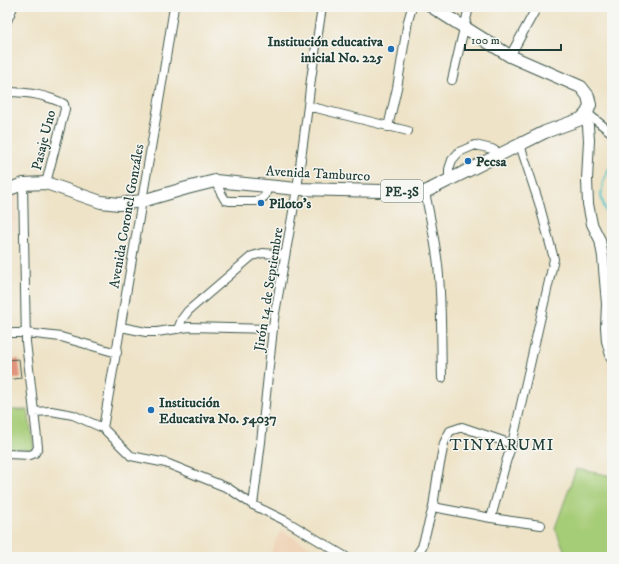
<svg xmlns="http://www.w3.org/2000/svg" width="619" height="564" font-family="'IM FELL DW Pica',serif">
<rect width="100%" height="100%" fill="#f6f6f2"/>
<filter id="ink" filterUnits="userSpaceOnUse"><feTurbulence type="fractalNoise" baseFrequency=".025" numOctaves="2"/><feDisplacementMap in="SourceGraphic" scale="8" xChannelSelector="R" yChannelSelector="G"/><feConvolveMatrix kernelMatrix="1 2 1 2 8 2 1 2 1" color-interpolation-filters="sRGB"/></filter>
<filter id="wash" filterUnits="userSpaceOnUse"><feTurbulence type="fractalNoise" baseFrequency=".012" numOctaves="4" result="noise"/><feDisplacementMap in="SourceGraphic" scale="16" xChannelSelector="R" yChannelSelector="G"/><feGaussianBlur stdDeviation="0.9" result="paint"/><feColorMatrix in="noise" values="0 0 0 0 0 0 0 0 0 0 0 0 0 0 0 0 0 1.4 0 .05"/><feComposite in="paint" operator="in"/></filter>
<g filter="url(#wash)">
<rect width="100%" height="100%" fill="#eee3c7"/>
<!-- built -->
<path fill="#efd6bb" d="M17,190V230L7,231V194Z
M280,530L328,557H269Z"/>
<!-- green -->
<path fill="#a5cc76" stroke="#628455" d="M7,410H28L34,450H7Z
M576,469L612,476V557H567L555,528Z"/>
<g fill="none" stroke-linecap="round" stroke-linejoin="round">
<!-- stream -->
<path stroke="#5bc8d0" stroke-width="2" d="M612,162L603,182L601,196L612,233"/>
</g>
<g id="blocks">
<!-- building -->
<path fill="#e0947d" d="M19,359L21,378L7,380V360Z"/>
</g>
</g>
<g filter="url(#ink)">
<use href="#blocks" fill-opacity="0" stroke="#3e564a" stroke-width="1"/>
<g fill="none" stroke-linecap="round" stroke-linejoin="round">
<defs>
<path id="minor" d="M7,21L13,7
M510,56L537,7
M452,80L469,7
M7,92C26,92 47,95 64,104L65,109L46,183
M308,106L408,131
M587,113L612,133
M388,127L397,88L408,21L412,7
M449,180V169L452,160L459,152L475,145L492,149L500,154
M215,181L222,195L225,200L230,201H255L260,200L265,196L268,186
M23,184L26,342L34,412
M425,192C430,216 435,240 438,265C442,302 441,341 442,378
M121,327L146,332H157L189,327L273,329
M178,329L182,319L188,311L252,256L263,253L285,255
M7,333H26L61,337L117,353
M103,428L115,359L161,89L174,7
M7,454L30,455L35,453L38,447L34,412L51,411L73,415L103,428L131,456L166,463L228,488L253,505L286,521L346,557
M253,505L261,442L274,319L297,189L308,106L311,79L322,7
M433,507L491,518L541,525
M491,518L506,462L512,444L554,259L539,203L520,145
M415,557L422,547L433,507L437,479L444,443L450,431L462,427L512,444"/>
<path id="major" d="M587,113L589,140L587,180L588,204L592,224L600,240L603,257L607,304L606,327L607,341L612,359"/>
<path id="highway" d="M7,190L23,184L46,183L101,202L119,204L142,201L187,188L215,181L297,189L425,192L545,132L581,119L587,113L590,105L588,96L581,87L510,56L432,7"/>
</defs>
<!-- minor casing -->
<use href="#minor" stroke="#3e564a" stroke-width="10"/>
<!-- major casing -->
<use href="#major" stroke="#3e564a" stroke-width="12"/>
<!-- highway casing -->
<use href="#highway" stroke="#3e564a" stroke-width="14"/>
<!-- minor -->
<use href="#minor" stroke="#fff" stroke-width="8"/>
<!-- major -->
<use href="#major" stroke="#fff" stroke-width="10"/>
<!-- highway -->
<use href="#highway" stroke="#fff" stroke-width="12"/>
</g>
</g>
<!-- markers -->
<g fill="#1f6fb2" stroke="#f6f6f2" stroke-width="1.5">
<circle cx="391" cy="49" r="4"/>
<circle cx="468" cy="161" r="4"/>
<circle cx="261" cy="203" r="4"/>
<circle cx="151" cy="410" r="4"/>
</g>
<g text-anchor="middle" stroke-width="3" stroke-linejoin="round" paint-order="stroke">
<!-- shield labels -->
<rect fill="#f6f6f2" stroke="#60746d" stroke-width="1" x="381" y="180" width="42" height="22" rx="3"/>
<g font-size="13" font-weight="bold" fill="#1f3d34">
<text x="402" y="196">PE-3S</text>
</g>
<!-- poi labels -->
<g font-size="14" font-weight="bold" fill="#1f3d34" stroke="#f6f6f2" text-anchor="start">
<text x="383" y="46" text-anchor="end">Institución educativa<tspan x="383" dy="16">inicial No. 225</tspan></text>
<text x="476" y="166">Pecsa</text>
<text x="269" y="208">Piloto's</text>
<text x="159" y="407">Institución<tspan x="159" dy="16">Educativa No. 54037</tspan></text>
</g>
<!-- street labels -->
<g font-size="14" fill="#1f3d34" stroke="#f6f6f2">
<text transform="translate(43 140) rotate(-76)" y="5">Pasaje Uno</text>
<text transform="translate(318 173) rotate(3)" y="5">Avenida Tamburco</text>
<text transform="translate(126 216) rotate(-80)" y="5">Avenida Coronel Gonzáles</text>
<text transform="translate(268 289) rotate(-81)" y="5">Jirón 14 de Septiembre</text>
</g>
<!-- quarter labels -->
<g font-size="16" letter-spacing="1" fill="#1f3d34" stroke="#f6f6f2">
<text x="502" y="450">TINYARUMI</text>
</g>
</g>
<!-- margin -->
<rect width="619" height="564" fill="none" stroke="#f6f6f2" stroke-width="24"/>
<!-- scale -->
<path d="M465 44v6h96v-6" fill="none" stroke="#1f3d34" stroke-width="2"/>
<text x="471" y="44" font-size="12" fill="#1f3d34" stroke="#f6f6f2" stroke-width="3" paint-order="stroke">100 m</text>
</svg>
